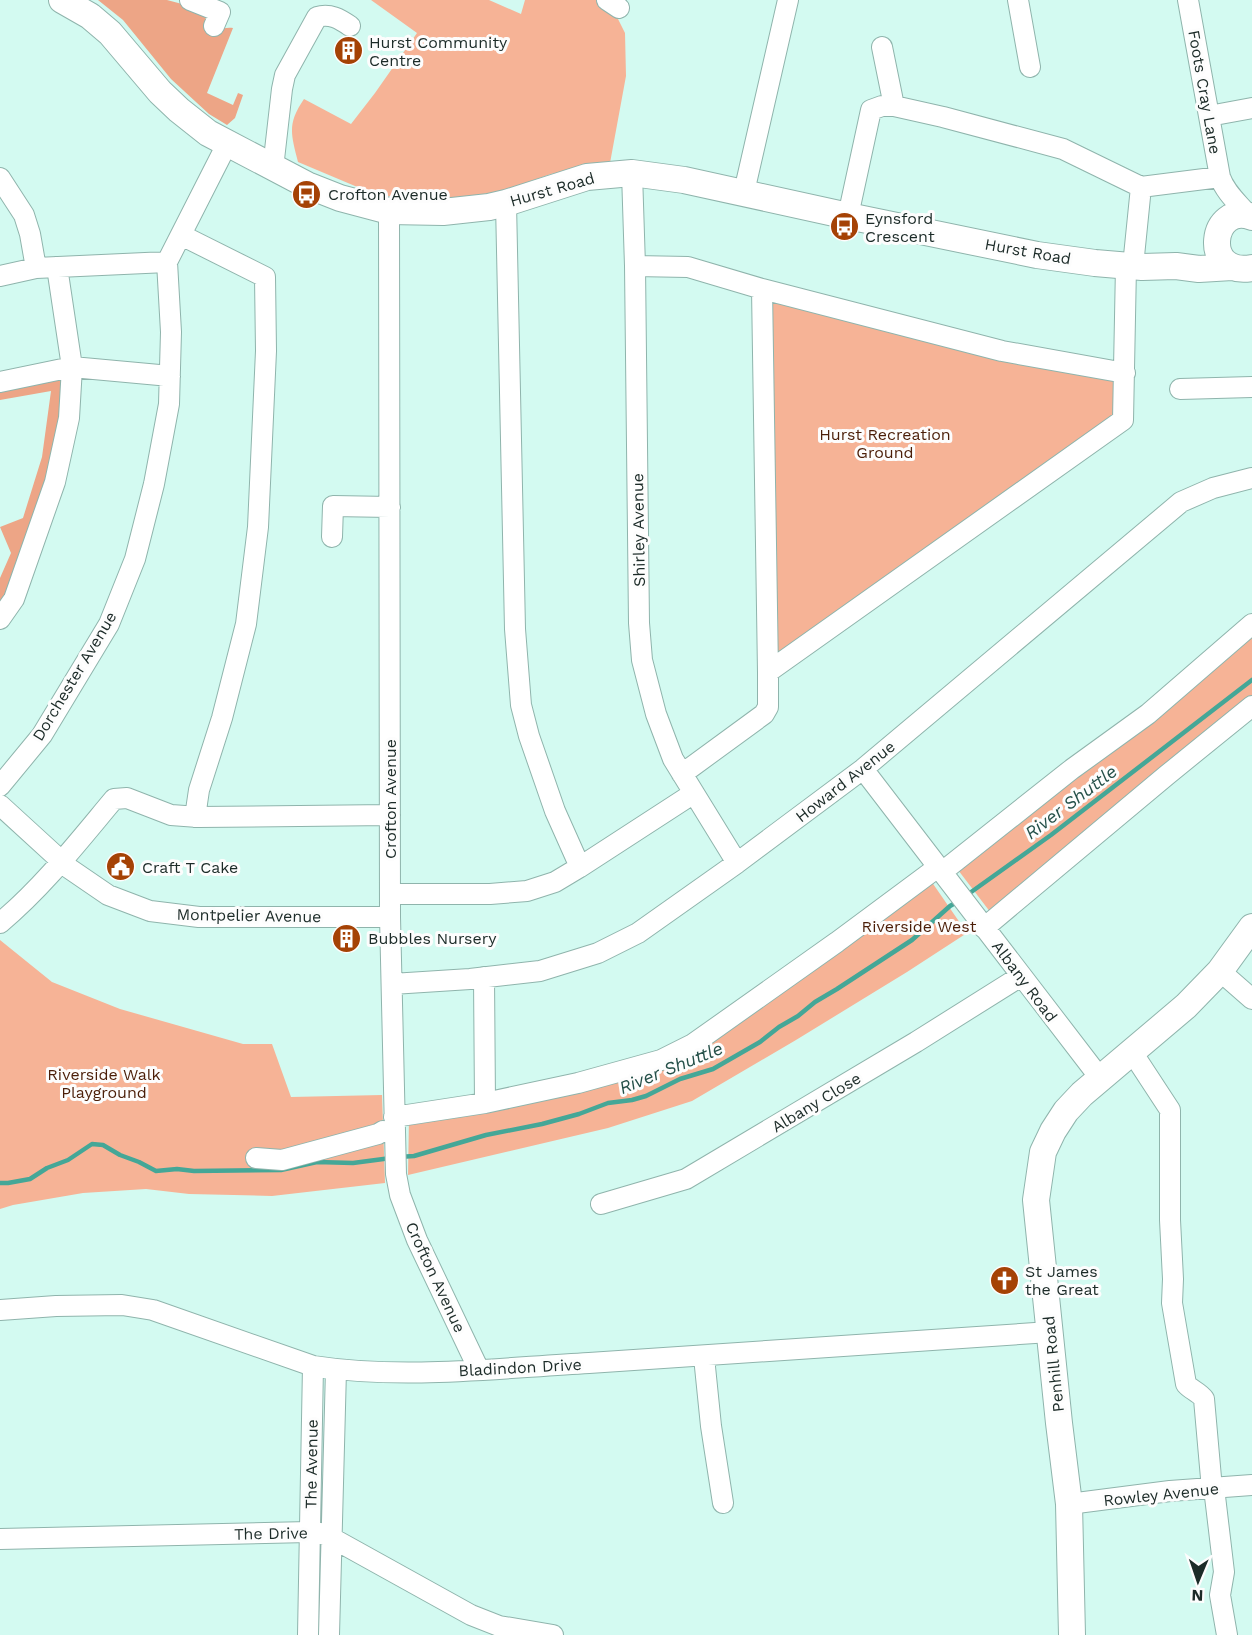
<svg xmlns="http://www.w3.org/2000/svg" width="1252" height="1635" font-family="'Work Sans',sans-serif">
<rect width="100%" height="100%" fill="#d3faf1"/>
<!-- green -->
<path fill="#f6b396" d="M371,0H489L521,14L525,0H600L614,11L625,33L626,76L610,163L551,174L502,191L446,200L395,198L355,186L298,162C291,134 287,124 304,99L351,124L375,93L417,33Z
M769,296L1119,380L1116,421L771,663Z
M1252,631V705L994,917L955,866Z
M929,878L967,933L907,972L796,1040L692,1101L608,1128L408,1175L409,1118L644,1069Z
M0,940L52,982L120,1009L243,1044H272L291,1097L382,1095L385,1183L272,1196L189,1194L146,1189L83,1193L13,1205L0,1209Z"/>
<!-- forest -->
<path fill="#eda586" d="M98,0H167L182,4L201,11L206,19L207,31C216,30 224,27 233,28L207,93L233,105L238,93L243,95L235,118L227,125L209,114L171,79L123,20Z
M69,371L55,471L0,613V578L11,553L0,527L23,518L42,457L51,391L0,400V386Z"/>
<g fill="none" stroke-linecap="round" stroke-linejoin="round">
<!-- stream -->
<path stroke="#44a797" stroke-width="4.5" d="M967,895L1051,835L1252,680
M399,1157L414,1156L486,1135L542,1124L579,1114L608,1103L632,1100L646,1096L680,1079L713,1069L760,1042L779,1027L798,1016L815,1002L837,989L912,940L950,906L957,902
M0,1183H8L30,1179L47,1168L68,1160L92,1144L103,1145L120,1155L139,1162L156,1171L177,1169L194,1171L281,1170L317,1162L353,1163L391,1158"/>
<defs>
<path id="minor" d="M190,0L220,12L214,26
M607,0L619,8
M1018,0L1030,67
M1188,0L1220,177C1225,192 1238,203 1248,215
M882,47L894,106
M1209,116L1252,108
M273,168L282,89L285,75L317,17C330,13 340,19 350,26
M632,173L635,266L639,623L642,660L656,714L673,759L737,863
M0,178L24,215L30,234L36,268
M744,192L788,0
M506,203L515,629L521,705L529,736L555,811L580,867L694,793
M389,211L390,917L396,1174L400,1195L417,1240L479,1370
M848,216L871,110L882,106H894L943,117L1063,149L1141,187L1220,177
M181,235L265,277L266,351L258,527L246,624L222,718L199,790L195,817
M635,266L688,267L762,289L768,672L1123,420L1126,266
M1133,266L1141,187
M0,276L36,268L167,262
M762,289L1002,351L1125,373
M0,382L72,367L57,267
M1180,389L1252,387
M332,537L333,506L390,507
M0,619L14,599L55,482L69,418L72,367L170,376
M863,769L1100,1078
M682,774L764,714L768,707V672
M0,786L42,735L109,624L135,559L154,484L169,404L171,332L167,262L227,144
M0,805L70,869L108,895L150,911L199,917H390
M942,872L1072,769L1148,714L1252,624
M390,894H490L527,891L555,882L580,867
M0,923C43,887 78,842 114,799L127,798L171,815L198,817L390,815
M984,928L1167,775L1252,706
M1220,971L1252,999
M484,977L485,1103
M392,984L470,979L540,971L598,953L638,933L737,863L863,769L1181,502L1213,488L1252,478
M1132,1052L1170,1110V1220L1173,1279L1172,1303L1186,1384C1191,1390 1199,1392 1204,1399L1211,1478L1214,1488L1224,1572L1220,1595L1227,1635
M394,1117L485,1103L578,1083L661,1060L693,1044L837,942L938,867
M256,1158L282,1160L378,1134L383,1131
M601,1204L686,1179L916,1042L1021,976
M0,1310L56,1306L122,1305L153,1310L313,1366C404,1380 497,1368 589,1363C742,1354 896,1343 1050,1332
M704,1357L711,1426L723,1503
M1069,1504L1170,1491L1252,1485
M0,1539L309,1532L320,1533L332,1538L471,1615L499,1626L553,1635
M308,1635L313,1366
M329,1635L336,1370"/>
<path id="major" d="M62,0L90,16L110,33L160,92L179,110L208,133L307,185L340,198L389,211L443,212L489,207L506,203L587,177L632,173L684,180L848,216L1037,255L1095,263L1142,267L1176,266L1199,269L1232,267
M1252,217C1211,201 1200,277 1252,268
M1072,1635L1069,1504L1059,1423L1036,1200L1043,1152L1053,1131L1066,1111L1082,1094L1186,1006L1220,971L1252,927"/>
</defs>
<!-- minor casing -->
<use href="#minor" stroke="#8fb4ac" stroke-width="22"/>
<!-- major casing -->
<use href="#major" stroke="#8fb4ac" stroke-width="28"/>
<!-- minor -->
<use href="#minor" stroke="#fff" stroke-width="20"/>
<!-- major -->
<use href="#major" stroke="#fff" stroke-width="26"/>
</g>
<!-- icons -->
<defs>
<symbol id="building-disc" viewBox="-11 -11 22 22"><circle r="9.5" fill="#a54205" stroke="#fdfdfd"/><path d="M-4-6H4V6H1V3H-1V6H-4ZM-2.5-4.3h1.7v1.8h-1.7ZM.8-4.3h1.7v1.8H.8ZM-2.5-1h1.7V.8h-1.7ZM.8-1h1.7V.8H.8Z" fill="#fff"/></symbol>
<symbol id="bus-disc" viewBox="-11 -11 22 22"><circle r="9.5" fill="#a54205" stroke="#fdfdfd"/><path d="M-5-6H5V4H4V6H2V4H-2V6H-4V4H-5ZM-3.5-4V0h7V-4ZM-3.5 1.2v1.5H-2V1.2ZM2 1.2v1.5H3.5V1.2Z" fill="#fff"/></symbol>
<symbol id="civic-disc" viewBox="-11 -11 22 22"><circle r="9.5" fill="#a54205" stroke="#fdfdfd"/><path d="M-.6-6.5H3V-4.5H.6V-3L4-1V1h2V6H-6V1h2V-1L-.6-3ZM-1.2 2.5V6h2.4V2.5Z" fill="#fff"/></symbol>
<symbol id="church-disc" viewBox="-11 -11 22 22"><circle r="9.5" fill="#a54205" stroke="#fdfdfd"/><path d="M-1.2-6h2.4v3.5h3.3v2.4h-3.3V6h-2.4V-.1h-3.3v-2.4h3.3Z" fill="#fff"/></symbol>
</defs>
<g fill-rule="evenodd">
<use href="#building-disc" x="332" y="34" width="33" height="33"/>
<use href="#bus-disc" x="290" y="178" width="33" height="33"/>
<use href="#bus-disc" x="828" y="210" width="33" height="33"/>
<use href="#civic-disc" x="104" y="850" width="33" height="33"/>
<use href="#building-disc" x="330" y="922" width="33" height="33"/>
<use href="#church-disc" x="988" y="1264" width="33" height="33"/>
</g>
<g text-anchor="middle" stroke-width="6" stroke-linejoin="round" paint-order="stroke">
<!-- poi labels -->
<g font-size="16" fill="#1c2b28" stroke="#fdfdfd" text-anchor="start">
<text x="369" y="48">Hurst Community<tspan x="369" dy="18">Centre</tspan></text>
<text x="328" y="200">Crofton Avenue</text>
<text x="865" y="224">Eynsford<tspan x="865" dy="18">Crescent</tspan></text>
<text x="142" y="873">Craft T Cake</text>
<text x="368" y="944">Bubbles Nursery</text>
<text x="1025" y="1277">St James<tspan x="1025" dy="18">the Great</tspan></text>
</g>
<!-- street labels -->
<g font-size="16" fill="#1c2b28" stroke="#fdfdfd">
<text transform="translate(1205 92) rotate(80)" y="6">Foots Cray Lane</text>
<text transform="translate(552 189) rotate(-16)" y="6">Hurst Road</text>
<text transform="translate(1028 251) rotate(10)" y="6">Hurst Road</text>
<text transform="translate(638 530) rotate(-91)" y="6">Shirley Avenue</text>
<text transform="translate(74 676) rotate(-59)" y="6">Dorchester Avenue</text>
<text transform="translate(845 781) rotate(-38)" y="6">Howard Avenue</text>
<text transform="translate(390 799) rotate(-90)" y="6">Crofton Avenue</text>
<text transform="translate(249 915) rotate(1)" y="6">Montpelier Avenue</text>
<text transform="translate(1025 981) rotate(53)" y="6">Albany Road</text>
<text transform="translate(816 1102) rotate(-31)" y="6">Albany Close</text>
<text transform="translate(436 1277) rotate(65)" y="6">Crofton Avenue</text>
<text transform="translate(1053 1364) rotate(-96)" y="6">Penhill Road</text>
<text transform="translate(520 1367) rotate(-3)" y="6">Bladindon Drive</text>
<text transform="translate(311 1464) rotate(-89)" y="6">The Avenue</text>
<text transform="translate(1161 1494) rotate(-6)" y="6">Rowley Avenue</text>
<text transform="translate(271 1533) rotate(-1)" y="6">The Drive</text>
</g>
<!-- park labels -->
<g font-size="16" fill="#4b1e08" stroke="#fdfdfd">
<text x="885" y="440">Hurst Recreation<tspan x="885" dy="18">Ground</tspan></text>
<text x="919" y="932">Riverside West</text>
<text x="104" y="1080">Riverside Walk<tspan x="104" dy="18">Playground</tspan></text>
</g>
<!-- water labels -->
<g font-size="18" font-style="italic" fill="#255049" stroke="#fdfdfd">
<text transform="translate(1071 802) rotate(-37)" y="6">River Shuttle</text>
<text transform="translate(671 1068) rotate(-22)" y="6">River Shuttle</text>
</g>
</g>
<!-- north arrow -->
<g transform="translate(1198 1581) rotate(182)" stroke="#fdfdfd" stroke-width="4.5" paint-order="stroke">
<path d="M0-4.5L10 22L0 15L-10 22Z" fill="#1c2b28"/>
<text y="-9" font-size="16" font-weight="bold" text-anchor="middle" fill="#1c2b28">N</text>
</g>
</svg>
